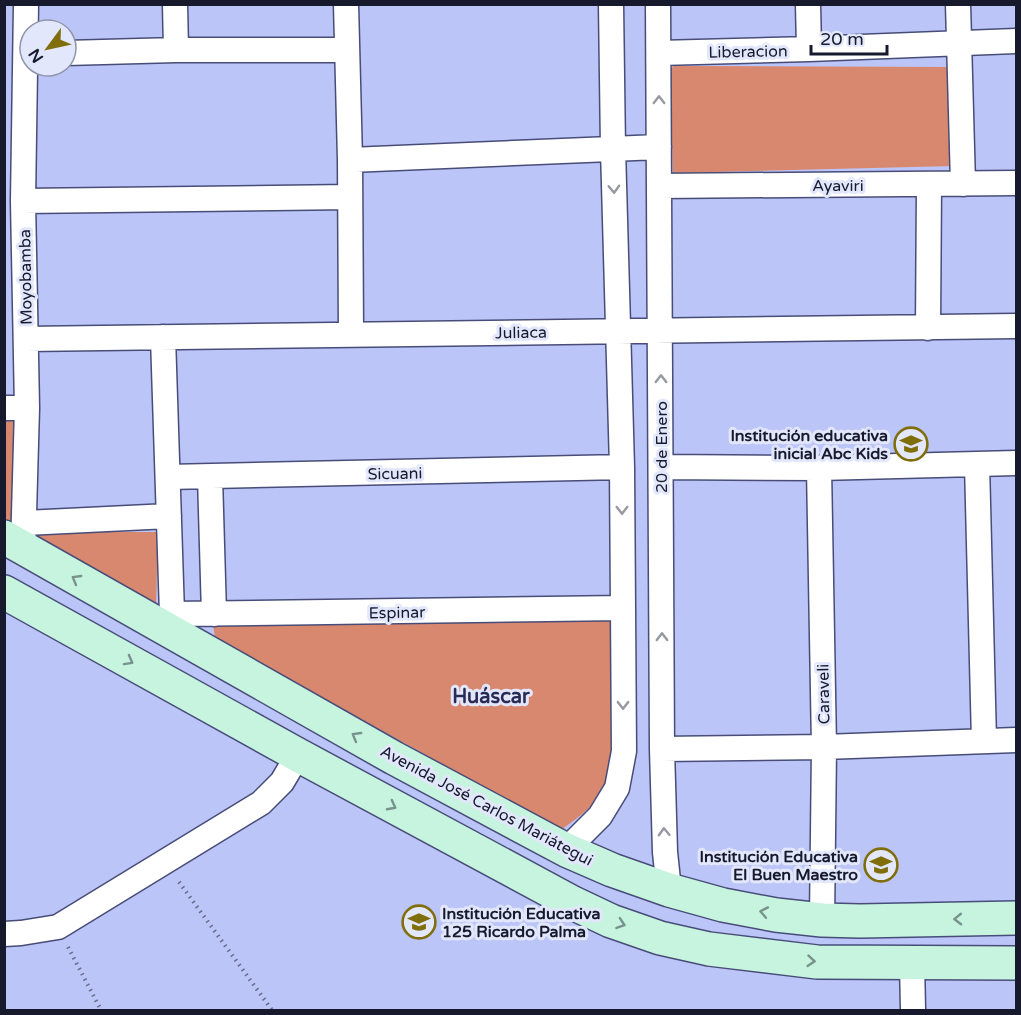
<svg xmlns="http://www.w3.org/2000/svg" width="1021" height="1015" font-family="'Varela Round',sans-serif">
<rect width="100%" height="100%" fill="#bcc5f7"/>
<!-- green -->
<path fill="#d98870" d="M674,66L947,67L953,166L673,173L670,69Z
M5,418L17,419L18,529L5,520Z
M35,532H158L156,609L34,537Z
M613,618L611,764C601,803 592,807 561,830L215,638L213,624Z"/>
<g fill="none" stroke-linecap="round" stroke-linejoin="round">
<defs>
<path id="minor" d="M175,4L176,50
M346,4L350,160L351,334
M658,4L662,749L665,852L669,890
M808,4L809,49
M958,4L963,184
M66,53L176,50H347
M659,53L809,49L1016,41
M350,160L659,147
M659,186L1016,183
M23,201L350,197
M928,328L929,185
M163,337L172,614L163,626
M26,339L1016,326
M4,408H27
M977,464L984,741
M661,467L819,468L1016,463
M819,468L824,747L822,920
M168,477L622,467
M210,477L214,614
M25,523L169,516
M23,549L27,408L23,201L26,4
M172,614L623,608
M662,749L824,747L1016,740
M566,850L600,816L617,788L624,751L622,467L613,149L611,4
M4,934L21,933L58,927L261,803L282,782L298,755
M912,963L913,1010"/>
<path id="secondary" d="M4,537L394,758L566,850L612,870L669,890L723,905L776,915L822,920L860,921L1016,918
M4,592L298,755L573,903L611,921L660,938L709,949L817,962L1016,963"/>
</defs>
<!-- minor casing -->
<use href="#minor" stroke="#474d78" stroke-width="27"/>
<!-- secondary casing -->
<use href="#secondary" stroke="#474d78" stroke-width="36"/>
<!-- path -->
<path stroke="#676d8e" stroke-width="4" stroke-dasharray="1.5 4.5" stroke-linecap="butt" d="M179,882L272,1010
M68,947L101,1010"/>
<!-- minor -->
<use href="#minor" stroke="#fff" stroke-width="24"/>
<!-- secondary -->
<use href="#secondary" stroke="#c7f4de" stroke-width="33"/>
</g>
<!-- one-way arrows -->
<defs><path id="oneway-chevron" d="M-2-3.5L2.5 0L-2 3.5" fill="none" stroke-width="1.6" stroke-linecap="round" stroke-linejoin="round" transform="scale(1.5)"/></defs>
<g stroke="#9798a0">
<use href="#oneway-chevron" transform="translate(659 100) rotate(-90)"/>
<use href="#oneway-chevron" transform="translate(614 189) rotate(88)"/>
<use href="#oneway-chevron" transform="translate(661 379) rotate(-90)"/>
<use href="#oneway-chevron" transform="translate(622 510) rotate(90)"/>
<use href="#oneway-chevron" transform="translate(662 637) rotate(-90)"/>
<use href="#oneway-chevron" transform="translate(623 705) rotate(90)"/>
<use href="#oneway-chevron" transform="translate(664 832) rotate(-92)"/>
</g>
<g stroke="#78928e">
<use href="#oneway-chevron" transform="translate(76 579) rotate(-150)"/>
<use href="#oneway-chevron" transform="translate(129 661) rotate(29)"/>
<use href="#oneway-chevron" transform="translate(356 736) rotate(-150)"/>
<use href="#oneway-chevron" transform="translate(392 806) rotate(28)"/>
<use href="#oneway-chevron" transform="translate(764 912) rotate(-169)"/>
<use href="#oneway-chevron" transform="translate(958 919) rotate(179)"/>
<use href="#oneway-chevron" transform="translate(621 924) rotate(19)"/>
<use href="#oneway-chevron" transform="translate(811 961) rotate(5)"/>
</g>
<!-- icons -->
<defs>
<symbol id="school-ring" viewBox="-11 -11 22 22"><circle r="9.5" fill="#e3e7fc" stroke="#806e0b" stroke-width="1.5"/><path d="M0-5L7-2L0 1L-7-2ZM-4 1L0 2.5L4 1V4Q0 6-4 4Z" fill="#806e0b"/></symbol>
</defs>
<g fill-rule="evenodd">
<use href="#school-ring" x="892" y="425" width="38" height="38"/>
<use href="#school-ring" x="862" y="846" width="38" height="38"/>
<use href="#school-ring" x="400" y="903" width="38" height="38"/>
</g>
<g text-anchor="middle" stroke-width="6" stroke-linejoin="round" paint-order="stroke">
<!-- street labels -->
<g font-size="16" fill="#171a2c" stroke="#e3e7fc">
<text transform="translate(748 51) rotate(-1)" y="6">Liberacion</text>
<text x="838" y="191">Ayaviri</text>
<text transform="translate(25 277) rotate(-91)" y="6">Moyobamba</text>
<text transform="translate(521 332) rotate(-1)" y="6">Juliaca</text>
<text transform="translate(661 447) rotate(-90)" y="6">20 de Enero</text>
<text transform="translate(395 473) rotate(-1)" y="6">Sicuani</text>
<text transform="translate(397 612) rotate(-1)" y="6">Espinar</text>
<text transform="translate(823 694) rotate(-91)" y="6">Caraveli</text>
<text transform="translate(487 805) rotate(28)" y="6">Avenida José Carlos Mariátegui</text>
</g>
<!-- poi labels -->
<g font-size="16" font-weight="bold" fill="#171a2c" stroke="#e3e7fc" text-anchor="end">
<text x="888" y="441">Institución educativa<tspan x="888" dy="18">inicial Abc Kids</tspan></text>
<text x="858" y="862">Institución Educativa<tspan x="858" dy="18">El Buen Maestro</tspan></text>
<text x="442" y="919" text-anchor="start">Institución Educativa<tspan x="442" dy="18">125 Ricardo Palma</tspan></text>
</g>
<!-- quarter labels -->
<g font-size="20" font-weight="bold" fill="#282c55" stroke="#e3e7fc">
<text x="491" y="703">Huáscar</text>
</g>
</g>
<!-- border -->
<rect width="1021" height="1015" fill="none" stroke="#171a2c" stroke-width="12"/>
<!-- north arrow -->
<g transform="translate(48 48) rotate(237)"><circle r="28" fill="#e3e7fc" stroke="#9195a9" stroke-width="1.5"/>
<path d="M0-4.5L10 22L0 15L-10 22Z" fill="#806e0b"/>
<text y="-9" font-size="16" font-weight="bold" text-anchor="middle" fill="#171a2c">N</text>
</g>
<!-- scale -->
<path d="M811 45v9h76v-9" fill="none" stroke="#171a2c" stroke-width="3"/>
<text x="820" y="45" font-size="18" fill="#171a2c" stroke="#e3e7fc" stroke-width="4.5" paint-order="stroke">20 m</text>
</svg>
